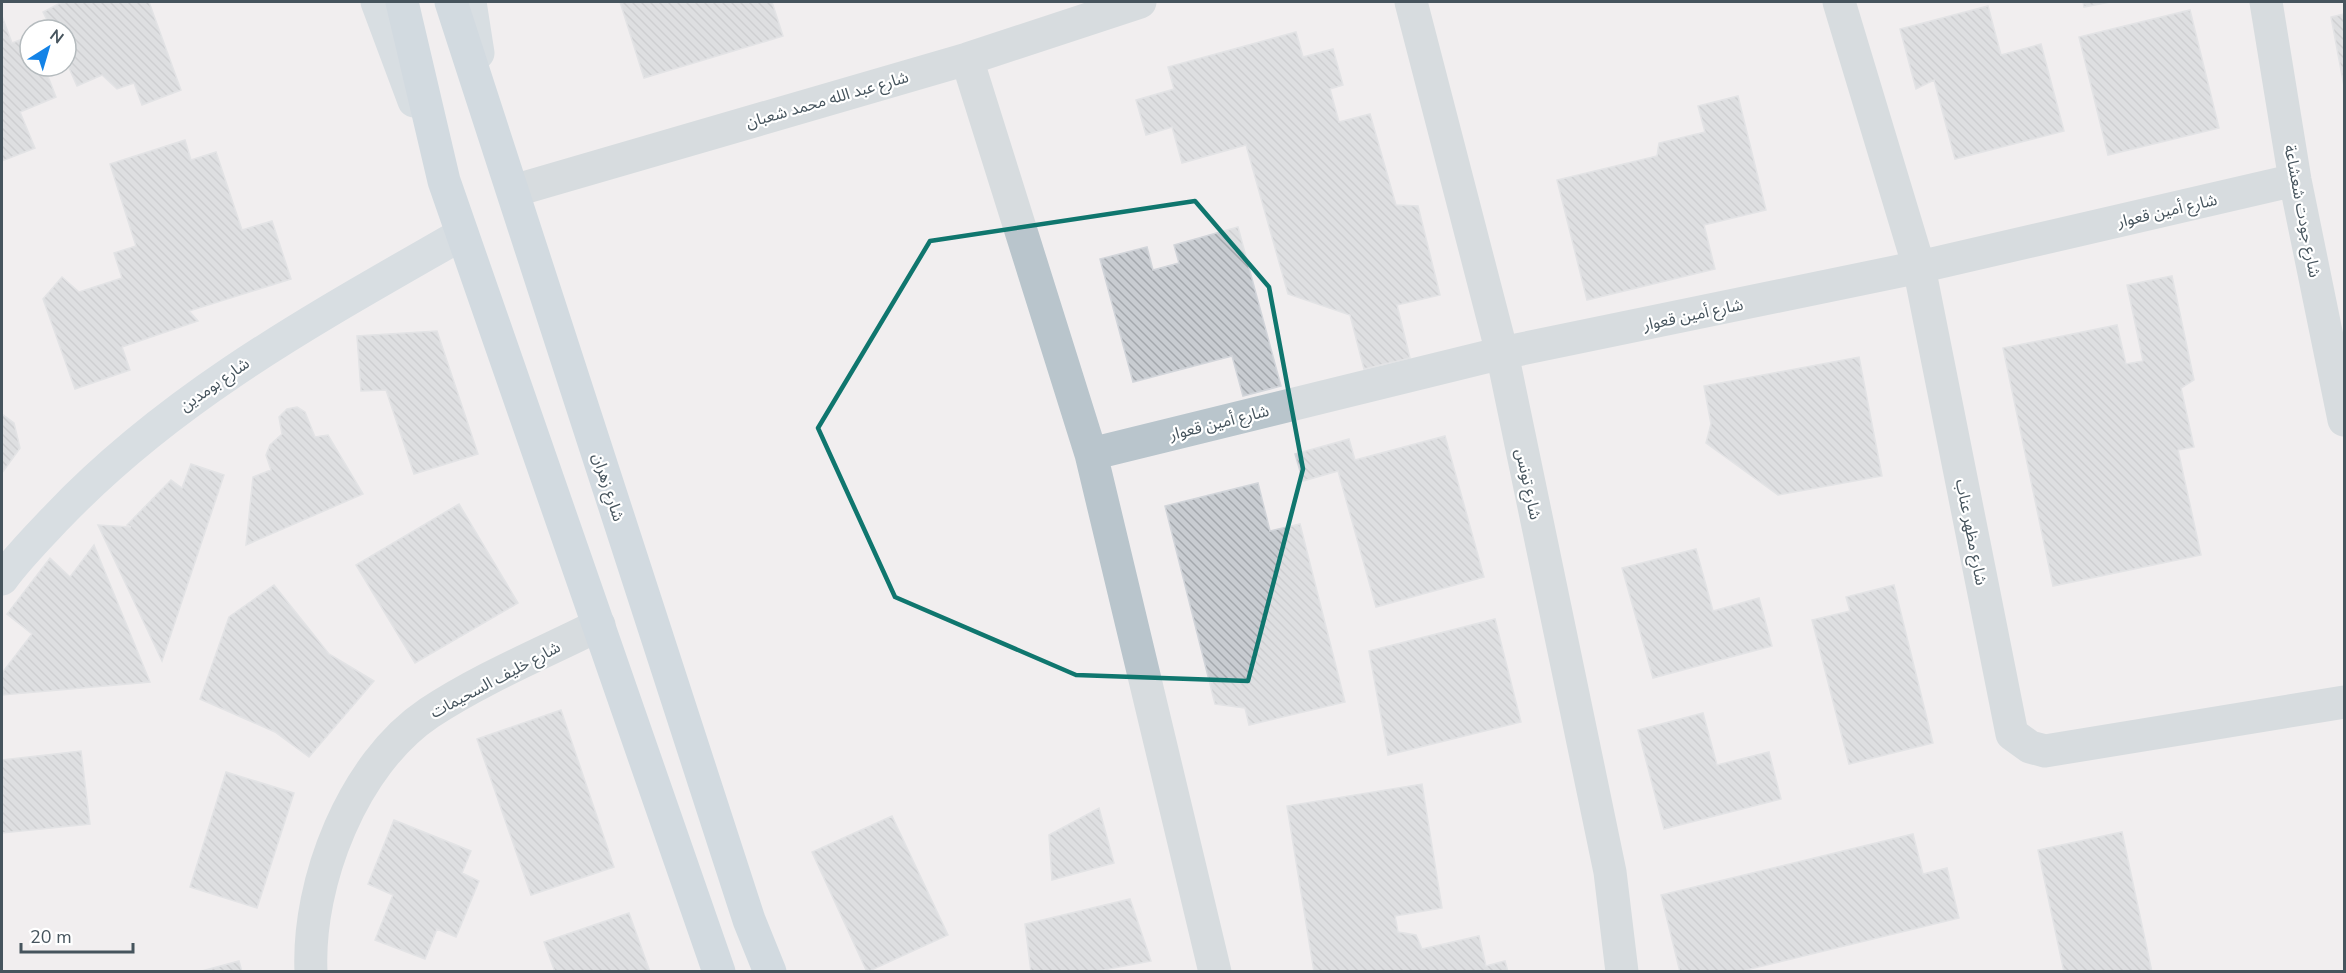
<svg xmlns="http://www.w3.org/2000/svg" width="2346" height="973" font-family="'Nunito Sans','Noto Sans Arabic',sans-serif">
<defs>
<pattern id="building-back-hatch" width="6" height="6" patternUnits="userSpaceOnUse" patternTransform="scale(1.5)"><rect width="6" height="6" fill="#c8ccd1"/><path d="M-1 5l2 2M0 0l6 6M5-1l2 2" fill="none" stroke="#a4a8ad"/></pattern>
</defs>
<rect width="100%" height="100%" fill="#f1eeef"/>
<!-- building -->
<path fill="url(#building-back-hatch)" stroke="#d2d5da" stroke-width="1.5" d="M62,2H149L181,90L142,105L134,83L117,89L102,75L77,86L66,61V30H52L43,12Z
M620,2H772L783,36L644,78Z
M2083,2H2110L2084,7Z
M1988,6L2001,55L2041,44L2064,131L1955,159L1934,80L1916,89L1900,29Z
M2190,10L2219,128L2108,155L2079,37Z
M2344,14V86L2331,17Z
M2,16L12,43L30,36V66H44L56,97L20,112L35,148L2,161Z
M1296,32L1303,57L1333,49L1343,85L1330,89L1339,122L1370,114L1396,205L1418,206L1440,295L1397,305L1410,358L1364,369L1350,315L1288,294L1246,145L1182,163L1172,127L1146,135L1136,100L1174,89L1168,67Z
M1738,96L1766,210L1704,225L1715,269L1587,300L1557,180L1657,156L1659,143L1705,132L1698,106Z
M185,140L191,160L216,152L242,230L272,221L291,279L189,311L198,321L122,347L130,370L75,389L43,299L62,277L79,292L122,278L114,253L136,246L110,164Z
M1238,227L1281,386L1243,396L1232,356L1133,382L1100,259L1147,247L1153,270L1179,263L1174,245Z
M2172,276L2194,380L2181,388L2194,447L2178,450L2201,555L2053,586L2003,348L2117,325L2126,364L2143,361L2127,285Z
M437,331L478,454L414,474L386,390L361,391L357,336Z
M1859,357L1882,476L1778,495L1706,443L1711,424L1704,386Z
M297,407L305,412L315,437L328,435L363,494L246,545L253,477L271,470L266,455L270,445L282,434L279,417L287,409Z
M2,414L14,423L20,448L2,473Z
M1445,436L1484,577L1376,607L1338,471L1303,481L1295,454L1349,439L1355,460Z
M191,464L224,475L162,661L98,525L131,527L127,525L171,480L182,488Z
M1258,483L1270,531L1300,524L1345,702L1249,725L1245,708L1215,704L1165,506Z
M459,504L518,603L415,663L356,565Z
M94,545L150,682L2,695V673L32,634L7,614L50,558L70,577Z
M1696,549L1713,611L1759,598L1772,646L1653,678L1622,568Z
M274,585L329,654L374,681L309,757L275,732L200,699L229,617Z
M1894,585L1933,743L1849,764L1812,620L1850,611L1846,597Z
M1495,619L1521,722L1388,755L1369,651Z
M561,710L614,867L531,895L477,739Z
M1703,713L1717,765L1769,752L1781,799L1664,829L1638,730Z
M81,751L90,824L2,833V760Z
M226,772L294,793L257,908L190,887Z
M1422,784L1442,908L1395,916L1398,932L1416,935L1422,949L1479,936L1486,966L1505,961L1508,972H1314L1287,806Z
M1099,808L1114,863L1052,880L1049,835Z
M892,816L948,935L867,972L812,852Z
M394,820L471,851L462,873L479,881L456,937L437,929L425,959L375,940L393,895L368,884Z
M2122,832L2152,972H2064L2038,850Z
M1913,834L1923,874L1947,868L1959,918L1738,972H1680L1661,895Z
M1130,899L1151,961L1093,972H1031L1025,924Z
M629,913L650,972H555L544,942Z
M239,961L242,972H198Z"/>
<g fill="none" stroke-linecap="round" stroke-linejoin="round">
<!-- street -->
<path stroke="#b9c5cc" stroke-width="33" d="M1411,2L1502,353L1610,872L1622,972
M1839,2L1919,267L2012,734L2030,747L2045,751L2344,702
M2266,2L2295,180L2344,420
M967,59L1091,454L1215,972
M513,191L967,59L1140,2
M1091,454L1502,353L1919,267L2295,180
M311,972C307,882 353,764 429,713C482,678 543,653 599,625"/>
<!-- secondary -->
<path stroke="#bbc9d3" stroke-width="33" d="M377,2L414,101
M470,2L478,53
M2,579C18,557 37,538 56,518C173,395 316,318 462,234"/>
<!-- primary -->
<path stroke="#adc1ce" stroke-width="33" d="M402,2L444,181L719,972
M451,2L749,920L770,972"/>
</g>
<!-- marked area -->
<path d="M0 0H2346V973H0ZM1195,201L1269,287L1303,469L1248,681L1076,675L895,597L818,428L930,241Z" fill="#f1eeef" fill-opacity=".55" fill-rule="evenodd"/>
<path fill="none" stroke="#0f766e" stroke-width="4.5" stroke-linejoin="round" d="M1195,201L1269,287L1303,469L1248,681L1076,675L895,597L818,428L930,241Z"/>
<g text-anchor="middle" stroke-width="4.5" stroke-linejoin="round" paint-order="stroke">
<!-- street labels -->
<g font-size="16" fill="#46545d" stroke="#fff">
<text transform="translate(827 99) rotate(-16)" y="6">شارع عبد الله محمد شعبان</text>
<text transform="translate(2167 210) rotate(-13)" y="6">شارع أمين قعوار</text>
<text transform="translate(2303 211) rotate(79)" y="6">شارع جودت شعشاعة</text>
<text transform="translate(1693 314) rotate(-12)" y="6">شارع أمين قعوار</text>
<text transform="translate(214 384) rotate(-35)" y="6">شارع بومدين</text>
<text transform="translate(1219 422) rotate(-14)" y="6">شارع أمين قعوار</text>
<text transform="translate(1529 484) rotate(78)" y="6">شارع تونس</text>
<text transform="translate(609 487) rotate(72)" y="6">شارع زهران</text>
<text transform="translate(1972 532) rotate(79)" y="6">شارع مظهر عناب</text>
<text transform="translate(495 679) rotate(-28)" y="6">شارع خليف السحيمات</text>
</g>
</g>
<!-- border -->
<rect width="2346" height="973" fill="none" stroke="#46545d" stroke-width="6"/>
<!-- north arrow -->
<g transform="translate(48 48) rotate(37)"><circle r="28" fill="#ffffff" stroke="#b5bbbe" stroke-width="1.5"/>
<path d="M0-4.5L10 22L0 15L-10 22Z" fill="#1383e7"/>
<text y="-9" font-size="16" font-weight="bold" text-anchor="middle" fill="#46545d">N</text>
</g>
<!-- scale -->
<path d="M21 943v9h112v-9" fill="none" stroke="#46545d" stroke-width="3"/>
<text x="30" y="943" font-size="18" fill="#46545d" stroke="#ffffff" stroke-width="4.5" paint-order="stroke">20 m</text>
</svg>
